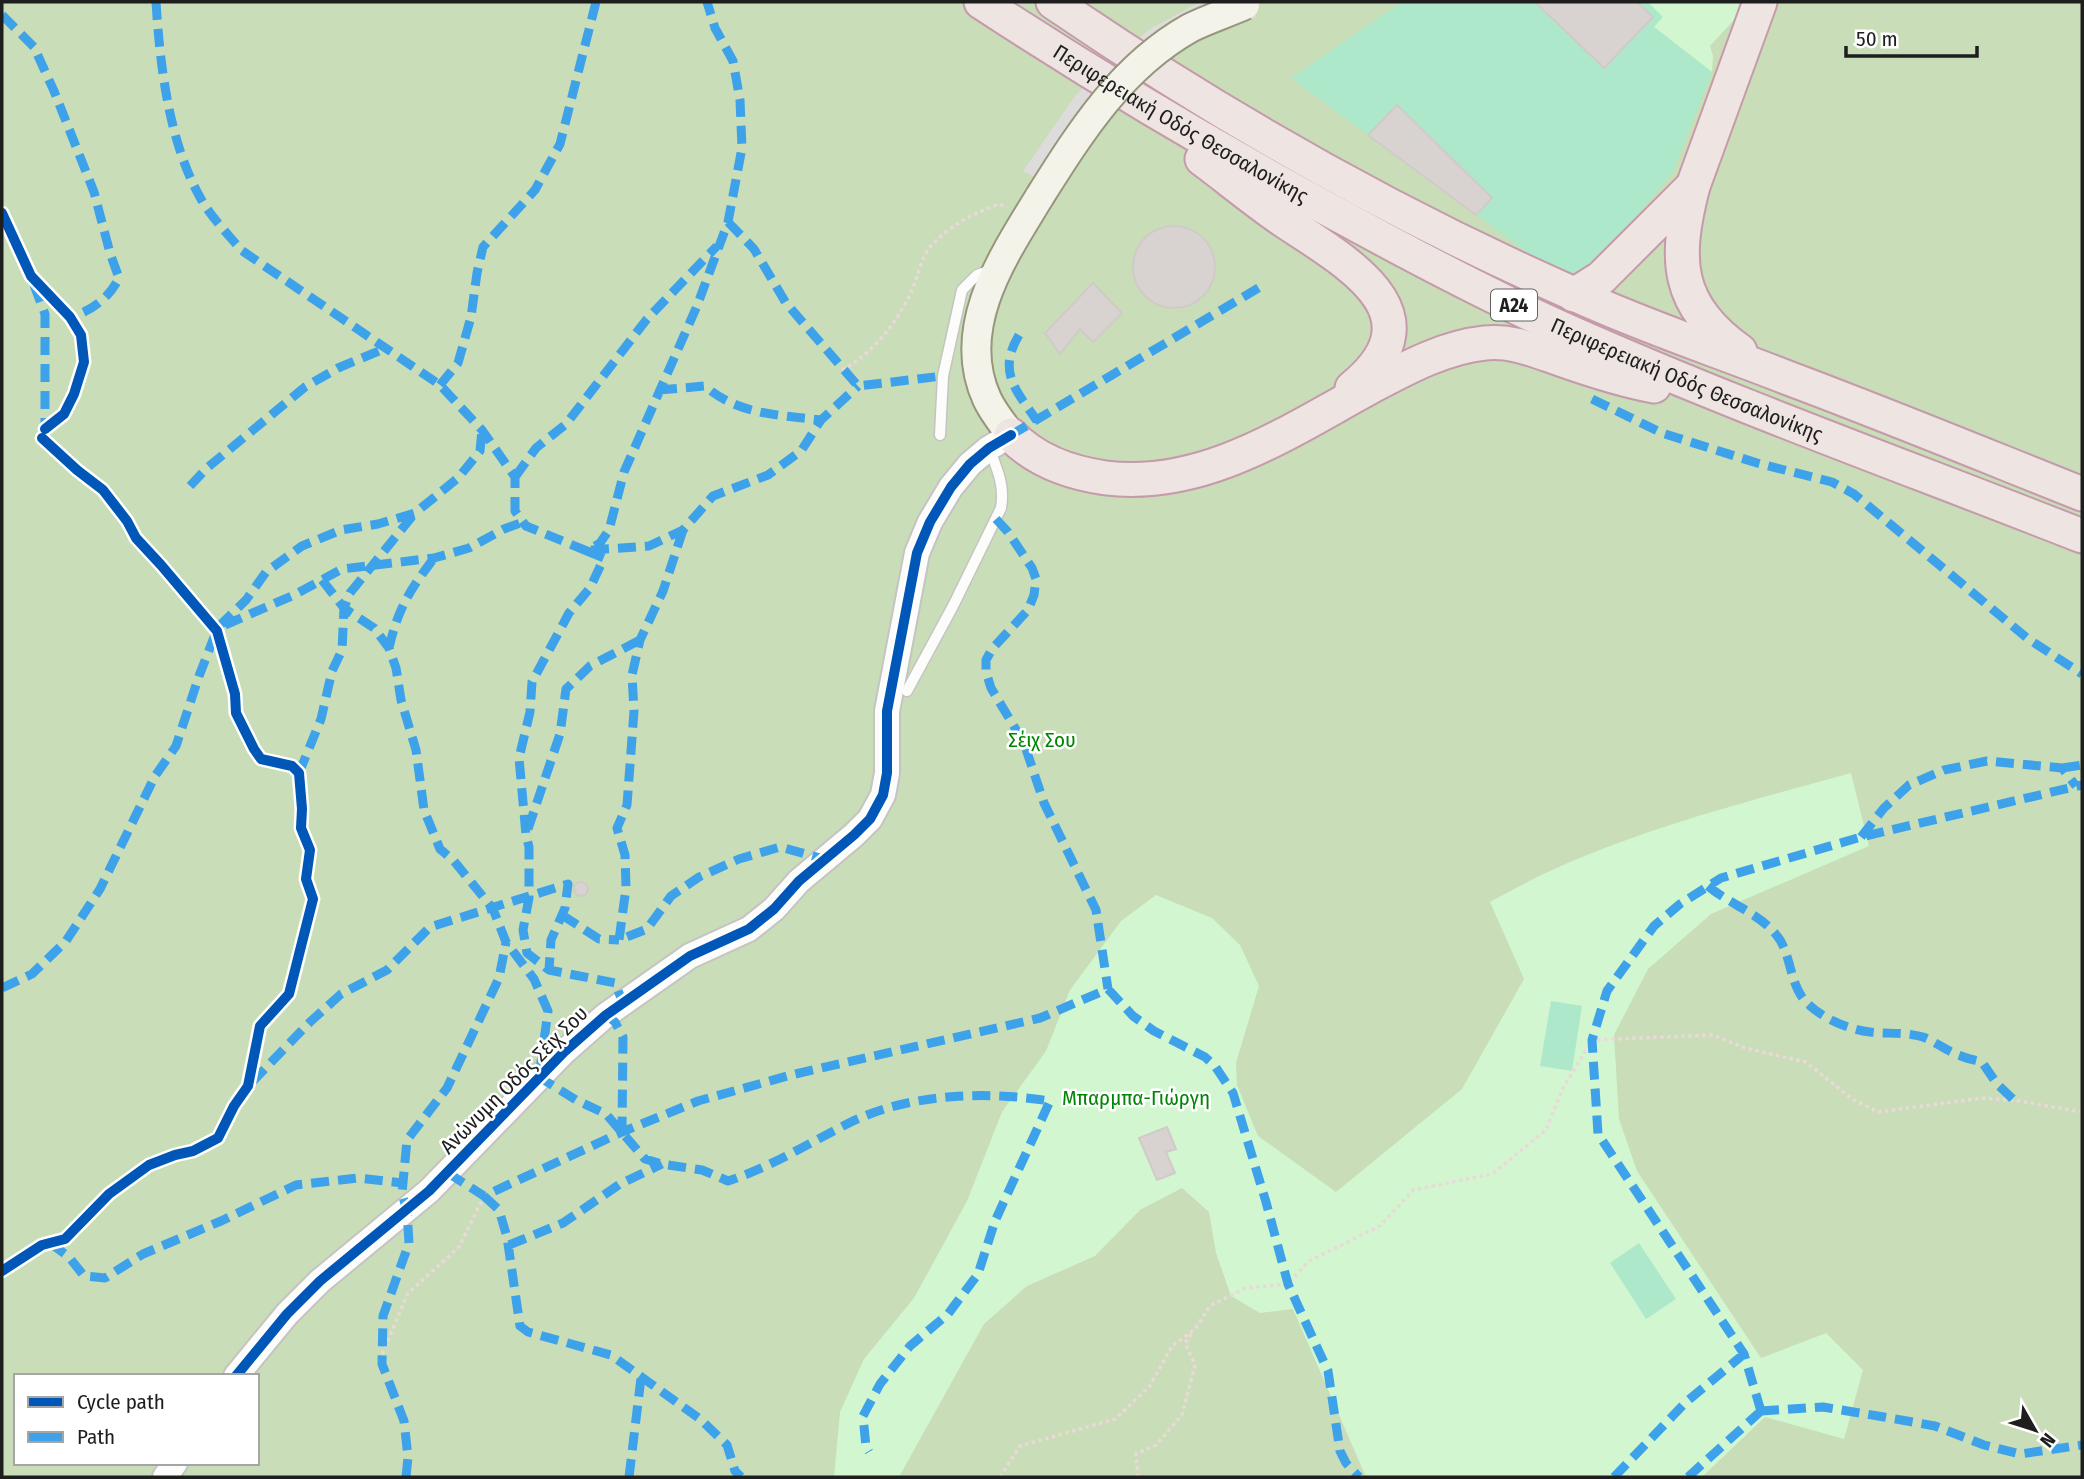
<svg xmlns="http://www.w3.org/2000/svg" width="2084" height="1479" font-family="'Fira Sans Condensed',sans-serif">
<rect width="100%" height="100%" fill="#edeae6"/>
<!-- forest -->
<path fill="#c8ddb8" fill-rule="evenodd" d="M2,2H2082V1477H2ZM16,1376H257V1463H16Z"/>
<!-- park -->
<path fill="#d2f6cf" d="M1648,2H1746L1745,8L1710,46L1713,56L1712,72L1654,27Z
M1851,773L1869,846L1711,914L1648,969L1614,1035L1619,1119L1637,1171L1761,1358L1826,1333L1863,1370L1844,1439L1765,1417L1702,1477H1366L1293,1309L1260,1313L1231,1296L1216,1253L1209,1212L1182,1188L1140,1210L1095,1256L1027,1286L984,1324L899,1477H834L840,1412L864,1359L914,1298L967,1201L1002,1112L1046,1051L1070,990L1121,921L1156,895L1212,918L1240,945L1259,986L1236,1063L1237,1085L1258,1136L1336,1192L1462,1089L1524,979L1490,902C1601,838 1729,807 1851,773Z"/>
<!-- pitch -->
<path fill="#ade8cb" d="M1402,2H1648L1663,17L1654,27L1712,72L1672,174L1594,267L1576,276L1532,256L1291,78Z
M1551,1001L1582,1006L1572,1071L1540,1066Z
M1639,1243L1676,1299L1646,1319L1610,1263Z"/>
<!-- pier -->
<path fill="#dddcda" d="M1200,2H1254L1256,17L1227,24L1208,33L1142,75L1054,187L1023,171L1075,96L1103,67L1150,29Z"/>
<!-- building -->
<path fill="#d8d3d0" stroke="#d0cbc7" stroke-width="2" d="M1535,2H1637L1653,17L1604,68Z
M1397,105L1492,198L1476,215L1368,135Z
M1133 267a41 41 0 1 1 82 0a41 41 0 1 1-82 0Z
M1093,283L1122,313L1093,342L1080,329L1060,354L1045,333Z
M574 889a7 7 0 1 1 14 0a7 7 0 1 1-14 0Z
M1167,1127L1176,1149L1166,1152L1175,1173L1157,1180L1139,1138Z"/>
<g fill="none" stroke-linecap="round" stroke-linejoin="round">
<defs>
<path id="service" d="M940,435L943,376L962,290L977,275L991,270
M907,691L953,606L1001,508C1005,485 997,469 989,448"/>
<path id="tertiary" d="M236,1376L287,1314L320,1281L429,1191L564,1052L606,1015L690,956L749,929L774,909L799,881L854,835L870,819L883,795L887,773V711L917,553L930,522L951,487L970,464L989,448L1011,435
M165,1477L175,1463"/>
<path id="secondary" d="M1011,435C1003,424 993,412 987,399C954,327 1004,255 1040,196"/>
<g id="trunk">
<path id="s1" d="M981,2C1103,82 1228,156 1357,225C1427,263 1499,301 1572,333C1739,407 1912,469 2082,536"/>
<path d="M1053,2C1217,114 1392,214 1574,294C1643,326 1717,350 1788,378C1887,415 1984,455 2082,494"/>
<path d="M1202,159C1229,179 1255,201 1283,220C1344,261 1444,313 1352,388"/>
<path d="M1574,295L1601,278L1693,186"/>
<path d="M1740,351C1675,305 1674,259 1693,186L1760,2"/>
<path d="M1011,435C1036,461 1070,473 1106,478C1206,490 1292,429 1376,384C1410,366 1446,347 1485,343C1510,340 1534,350 1557,358C1588,369 1621,380 1654,386"/>
</g>
</defs>
<!-- service casing -->
<use href="#service" stroke="#c5c4c2" stroke-width="13"/>
<!-- tertiary casing -->
<use href="#tertiary" stroke="#c5c4c2" stroke-width="28"/>
<!-- secondary casing -->
<use href="#secondary" stroke="#97967d" stroke-width="32"/>
<!-- trunk casing -->
<use href="#trunk" stroke="#c59aaa" stroke-width="37"/>
<!-- path -->
<path stroke="#ebd9d8" stroke-width="3.5" stroke-dasharray="3.5 3.5" stroke-linecap="butt" d="M842,370C873,353 897,323 912,290C918,277 921,257 931,246C950,225 974,213 999,204L1007,207
M175,1155L193,1151
M382,1354L408,1293L459,1247L484,1196
M1000,1477L1020,1446L1115,1419L1149,1387L1172,1346L1195,1329L1210,1306L1245,1288L1288,1284L1309,1261L1380,1226L1413,1190L1492,1174L1546,1130L1562,1090L1592,1040L1713,1035L1745,1048L1806,1062L1852,1099L1878,1112L1983,1098L2019,1101L2082,1112
M1138,1477L1136,1454L1156,1445L1182,1415L1195,1365L1185,1343L1192,1333"/>
<!-- service -->
<use href="#service" stroke="#fcfcfb" stroke-width="10"/>
<!-- tertiary -->
<use href="#tertiary" stroke="#fcfcfb" stroke-width="24"/>
<!-- secondary -->
<use href="#secondary" stroke="#f4f3e9" stroke-width="28"/>
<!-- trunk -->
<use href="#trunk" stroke="#eee4e2" stroke-width="33"/>
<defs>
<path id="secondary-bridge" d="M1040,196C1081,131 1121,67 1190,28C1208,19 1227,13 1245,5"/>
</defs>
<!-- secondary-bridge casing -->
<use href="#secondary-bridge" stroke="#97967d" stroke-width="32" stroke-linecap="butt"/>
<!-- secondary-bridge -->
<use href="#secondary-bridge" stroke="#f4f3e9" stroke-width="28"/>
<!-- quiet -->
<path stroke="#3da2ea" stroke-width="9" stroke-dasharray="18 9" stroke-linecap="butt" d="M156,2C160,66 169,143 201,199C211,217 228,234 241,250L440,385L482,430L515,477V511L526,526L587,551L600,543L609,530L624,472L697,306L728,222L742,148L740,100L733,61L715,28L707,2
M2,15L34,47L54,91L94,192L110,253L119,278C109,298 92,311 70,317
M728,222L754,249L786,303L858,386L943,376
M34,285L45,314V430
M1019,335C997,372 1016,390 1037,421
M440,385L458,363L471,317L477,273L483,247L535,190L560,144L596,2
M659,390L705,386C738,415 780,415 821,420L858,386
M1592,399L1662,433L1757,463L1832,482L1854,494L2027,638L2082,674
M1011,435L1265,284
M515,477L536,448L566,424L647,319L717,246
M190,486L207,468L305,387L338,368L386,348
M996,519L1008,532L1032,568L1036,579L1034,595L1028,610L992,649L986,660V672L991,688L1024,743L1044,803L1096,910L1108,989
M683,530L663,591L640,640L632,675L634,711L627,805L617,828L625,855L626,888L619,940L647,929L671,896L699,877L739,859L780,847L824,859
M591,550L649,546L683,530L713,496L768,475L801,451L821,420
M587,551L604,558L590,588L569,613L532,682L530,712L519,758L526,835L529,847V898L523,930L527,953L549,970L615,983L623,1003
M322,580L344,608L374,628L389,648L396,668L401,700L416,750L424,810L440,849L454,861L493,909L506,942L534,979L548,1011L539,1077L576,1100L606,1114L645,1159L662,1164L702,1170L728,1181C771,1167 809,1143 849,1123C909,1093 986,1091 1050,1101L995,1221L978,1274L948,1314L910,1346L880,1384L863,1416L866,1447L869,1452
M225,625L294,595L342,569L434,558L469,548L504,529L523,522
M389,648C398,608 410,590 434,558
M2062,768L2082,765
M299,773L321,719L332,671L342,650L344,608L350,593L414,514
M528,829L560,734L566,689L590,666L640,640
M1861,837L1884,808L1909,785L1944,770L1987,761L2062,768L2076,786
M1708,886C1730,905 1763,914 1780,940C1792,960 1790,986 1807,1003C1822,1018 1849,1030 1870,1032C1887,1034 1906,1032 1923,1037C1936,1042 1948,1052 1961,1056C1968,1059 1975,1060 1982,1062L1997,1084L2014,1100
M562,915L599,939L619,940
M2,988L32,974L66,941L100,889L155,776L176,746L199,676L218,627L246,600L266,572L302,546L341,530L378,524L415,513L458,478L480,451L482,430
M1108,989L1133,1016L1154,1031L1205,1057L1215,1066L1233,1093L1266,1202L1288,1284L1328,1371L1340,1451L1346,1463L1359,1477
M606,1015L615,1022L623,1037L622,1132
M252,1082L310,1022L341,994L387,970L430,927L568,884L565,908L551,940L549,970
M448,1173L484,1196L622,1132L698,1101L791,1075L1040,1018L1108,989
M484,1196L499,1210L507,1237L520,1326L528,1332L611,1355L700,1419L727,1445L735,1471L741,1477
M50,1243L69,1257L84,1276L105,1278L143,1254L221,1221L296,1185L358,1178L403,1183
M509,1245L563,1223L620,1184L662,1164
M1761,1411L1744,1354L1598,1134L1592,1040L1607,991L1654,926L1680,904L1721,878L1861,837L2082,785
M1761,1411L1823,1407L1884,1417L1935,1426L1984,1445L2020,1454L2082,1445
M406,1477L408,1457L404,1421L382,1364L383,1316L409,1243L407,1211L402,1193L407,1140L447,1088L499,978L506,942
M629,1477L641,1378
M1614,1477L1686,1402L1744,1354
M1688,1477L1761,1411"/>
<defs>
<path id="cycleway" d="M2,213L31,276L70,317L81,335L84,362L74,394L64,414L45,429
M2,1271L42,1245L65,1239L109,1194L149,1165L175,1155L193,1151L218,1138L234,1106L248,1086L260,1026L289,994L313,899L306,879L310,850L301,828L302,809L299,773L292,766L261,759L254,749L236,713L235,694L217,631L161,565L136,538L127,521L103,490L77,470L42,438
M236,1376L287,1314L320,1281L429,1191L564,1052L606,1015L690,956L749,929L774,909L799,881L854,835L870,819L883,795L887,773V711L917,553L930,522L951,487L970,464L989,448L1011,435"/>
</defs>
<!-- cycleway casing -->
<use href="#cycleway" stroke="#fff" stroke-width="15"/>
<!-- cycleway -->
<use href="#cycleway" stroke="#0057b8" stroke-width="10"/>
</g>
<g text-anchor="middle" stroke-width="5" stroke-linejoin="round" paint-order="stroke">
<!-- shield labels -->
<rect fill="#fff" stroke="#626262" stroke-width="2" x="1491" y="289.5" width="46" height="31" rx="5"/>
<g font-size="19" font-weight="bold" fill="#1e1e1e">
<text x="1514" y="312">Α24</text>
</g>
<!-- street labels -->
<g font-size="21" fill="#1e1e1e" stroke="#fff">
<text dy="7" stroke="none"><textPath href="#s1" startOffset="234">Περιφερειακή Οδός Θεσσαλονίκης</textPath></text>
<text dy="7" stroke="none"><textPath href="#s1" startOffset="802">Περιφερειακή Οδός Θεσσαλονίκης</textPath></text>
<text transform="translate(514 1080) rotate(-45)" y="7">Ανώνυμη Οδός Σέιχ Σου</text>
</g>
<!-- park labels -->
<g font-size="21" fill="#018603" stroke="#fff">
<text x="1042" y="747">Σέιχ Σου</text>
<text x="1136" y="1105">Μπαρμπα-Γιώργη</text>
</g>
</g>
<!-- border -->
<rect width="2084" height="1479" fill="none" stroke="#1e1e1e" stroke-width="7"/>
<!-- legend -->
<rect x="14" y="1374" width="245" height="91" fill="#ffffff" stroke="#a5a5a5" stroke-width="2"/>
<rect x="28" y="1397" width="35" height="10" fill="#0057b8" stroke="#a5a5a5" stroke-width="2"/>
<text x="77" y="1409" font-size="21" fill="#1e1e1e">Cycle path</text>
<rect x="28" y="1432" width="35" height="10" fill="#3da2ea" stroke="#a5a5a5" stroke-width="2"/>
<text x="77" y="1444" font-size="21" fill="#1e1e1e">Path</text>
<!-- north arrow -->
<g transform="translate(2035 1430) rotate(129)" stroke="#ffffff" stroke-width="5" paint-order="stroke">
<path d="M0-5L12 26L0 18L-12 26Z" fill="#1e1e1e"/>
<text y="-10" font-size="19" font-weight="bold" text-anchor="middle" fill="#1e1e1e">N</text>
</g>
<!-- scale -->
<path d="M1846 46v10h131v-10" fill="none" stroke="#1e1e1e" stroke-width="3.5"/>
<text x="1856" y="46" font-size="21" fill="#1e1e1e" stroke="#ffffff" stroke-width="5" paint-order="stroke">50 m</text>
</svg>
